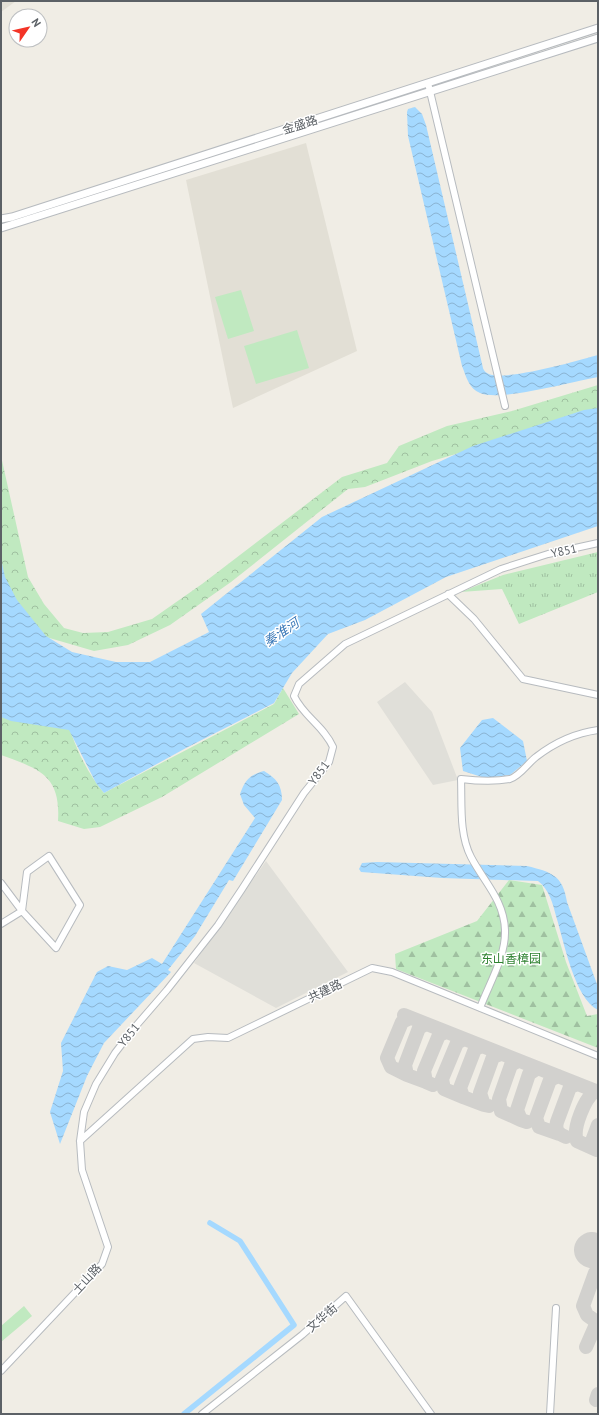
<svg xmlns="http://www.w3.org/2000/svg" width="599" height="1415" font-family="'PT Sans','Noto Sans SC',sans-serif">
<defs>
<pattern id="grass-tufts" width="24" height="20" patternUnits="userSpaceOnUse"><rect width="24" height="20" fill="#c0e9c0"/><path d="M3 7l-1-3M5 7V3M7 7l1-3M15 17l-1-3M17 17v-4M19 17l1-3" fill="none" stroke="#9fc0a0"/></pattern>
<pattern id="forest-firs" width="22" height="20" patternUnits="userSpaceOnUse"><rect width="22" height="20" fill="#c0e9c0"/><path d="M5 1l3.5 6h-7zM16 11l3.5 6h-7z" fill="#9fc0a0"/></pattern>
<pattern id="park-crowns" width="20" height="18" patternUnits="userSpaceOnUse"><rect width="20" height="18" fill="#c0e9c0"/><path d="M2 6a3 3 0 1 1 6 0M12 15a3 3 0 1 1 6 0" fill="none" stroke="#9fc0a0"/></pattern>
<pattern id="water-waves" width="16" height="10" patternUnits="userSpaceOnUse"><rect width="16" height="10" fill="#a5d9ff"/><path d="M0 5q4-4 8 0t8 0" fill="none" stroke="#8ab3d2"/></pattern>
</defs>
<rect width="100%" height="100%" fill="#f0ede5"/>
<!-- industrial -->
<path fill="#e0dfd9" d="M405,682L432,712L458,780L433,785L377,702Z
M266,861L348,972L276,1008L194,963Z"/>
<!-- education -->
<path fill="#e2dfd5" d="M1,1H16L1,12Z
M306,143L357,351L233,408L186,180Z"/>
<!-- grass -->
<path fill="url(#grass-tufts)" d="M598,552V592L519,624L502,589L461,592L503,575Z"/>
<!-- forest -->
<path fill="url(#forest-firs)" d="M509,880L542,885L566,962L587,1016L598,1014V1048L396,969L395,954L477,921Z"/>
<!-- park -->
<path fill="url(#park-crowns)" d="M598,385V412L432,461L365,487L348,489L231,582L170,625L128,645L94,651L46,637C59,690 68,750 104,793L274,704L283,688L299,714L162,797L100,827L84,829L58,821C61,775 39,769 1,755V456L28,577L44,604L64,628L83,633L108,632L152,619L202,584L342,477L387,463L399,446L447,426L512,411Z"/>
<!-- pitch -->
<path fill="#c0e9c0" d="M241,290L254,331L228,339L215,297Z
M297,330L309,368L256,384L244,346Z
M24,1306L32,1316L1,1342V1326Z"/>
<!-- water -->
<path fill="url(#water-waves)" d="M415,107L422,114L426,125L483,368C483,369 486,373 487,373C501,383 580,360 598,355V377C574,381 500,402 480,393C469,389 466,376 462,366L408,136L407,112L408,109Z
M598,408V526L446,577L365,620L328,634L292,673L274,703L186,748L104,793L96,783L69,730L11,721L1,717V559L5,577L17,600L46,636L72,652L116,662H150L209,632L201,614L322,517L473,446L584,410Z
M493,718L523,741L527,761L510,775L485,778L463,771L460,748L482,720Z
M264,771C276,778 282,785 282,800L233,881L229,880L195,936L168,970L171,972L104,1043L87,1076L60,1144L50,1112L63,1071L61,1043L97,972L108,966L127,970L152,958L162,964L255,818L244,805L240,794C245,780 249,775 264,771Z
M377,862L527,866C551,872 563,875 567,902L598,987V1010C574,998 564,941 556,916C553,904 549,889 538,881L442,878L361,872L359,869L362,863Z"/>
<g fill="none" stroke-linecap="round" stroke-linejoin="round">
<!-- canal -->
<path stroke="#a5d9ff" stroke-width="5.5" d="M184,1414L294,1325L240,1241L210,1223"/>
<!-- taxiway -->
<path stroke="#d2d1ce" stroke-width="14" d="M404,1015L598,1092
M482,1046L475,1049L460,1088L463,1097L484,1105
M518,1061L511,1065L499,1099L501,1111L521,1120
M407,1075L391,1067L387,1058L402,1022L410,1018
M558,1076L550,1080L536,1118L539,1127L559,1134
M426,1082L407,1075L405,1065L419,1028L426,1024
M433,1085L426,1082L424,1071L439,1035L446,1032
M596,1091C585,1097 572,1129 577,1141L597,1150
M463,1097L444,1089L442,1079L457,1043L464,1039
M489,1106L484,1105L480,1093L493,1057L501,1054
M527,1122L521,1120L517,1110L529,1074L538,1068
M598,1125L592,1141L598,1150
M566,1137C558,1134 555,1130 557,1122L570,1087L578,1084
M598,1269L595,1273L583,1306L587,1315L598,1323
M586,1347L597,1322
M596,1400L598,1394"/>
<!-- runway -->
<path stroke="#d2d1ce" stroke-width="36" d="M592,1250L598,1252"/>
<defs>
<path id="minor" d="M428,83L505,406
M448,594L474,619L523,679L598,695
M1,883L22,911L56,948L80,905L49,856L27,872L22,911
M1,924L22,911
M480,1008C489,984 506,956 505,930C504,900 484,882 471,857C459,834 462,804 461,779C477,781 494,782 510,779C520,776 529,762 536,757C554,743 576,733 598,730
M80,1141L193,1039L208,1037L228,1038L372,968L392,972L598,1056
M1,1371L102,1264L108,1247L82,1170L80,1141L84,1112L96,1084L115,1053L135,1027L167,990L218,925L242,889L304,793L329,762L333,747C323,725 304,717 294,696L299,684L345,644L501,569L548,554L598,543
M202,1414L302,1335L346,1296L431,1414
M550,1414L556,1308"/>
<path id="tertiary" d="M1,219L12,217L598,28
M1,228L598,38"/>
</defs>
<!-- minor casing -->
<use href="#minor" stroke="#b7bbbf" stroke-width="8"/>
<!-- tertiary casing -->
<use href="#tertiary" stroke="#b7bbbf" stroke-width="9"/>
<!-- minor -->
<use href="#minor" stroke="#fff" stroke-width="6"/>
<!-- tertiary -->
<use href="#tertiary" stroke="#fff" stroke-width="7"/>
</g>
<g text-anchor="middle" stroke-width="3" stroke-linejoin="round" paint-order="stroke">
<!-- street labels -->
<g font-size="12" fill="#5c6166" stroke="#fff">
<text transform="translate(300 125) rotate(-18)" y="4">金盛路</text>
<text transform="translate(564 551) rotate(-13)" y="4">Y851</text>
<text transform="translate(319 773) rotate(-53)" y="4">Y851</text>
<text transform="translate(325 991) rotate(-26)" y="4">共建路</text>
<text transform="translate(129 1035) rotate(-51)" y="4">Y851</text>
<text transform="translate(87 1279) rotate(-47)" y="4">土山路</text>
<text transform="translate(322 1318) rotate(-41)" y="4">文华街</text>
</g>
<!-- park labels -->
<g font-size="12" fill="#2f8231" stroke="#fff">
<text x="511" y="963">东山香樟园</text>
</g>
<!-- water labels -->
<g font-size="13" font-style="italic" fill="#3b79b8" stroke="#fff">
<text transform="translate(281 632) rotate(-34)" y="5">秦淮河</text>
</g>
</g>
<!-- border -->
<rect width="599" height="1415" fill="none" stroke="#5c6166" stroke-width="4"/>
<!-- north arrow -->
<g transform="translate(28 28) rotate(56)"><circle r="19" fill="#ffffff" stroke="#bec0c2"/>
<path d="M0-3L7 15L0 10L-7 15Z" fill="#f33427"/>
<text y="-6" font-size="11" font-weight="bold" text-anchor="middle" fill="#5c6166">N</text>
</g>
</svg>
